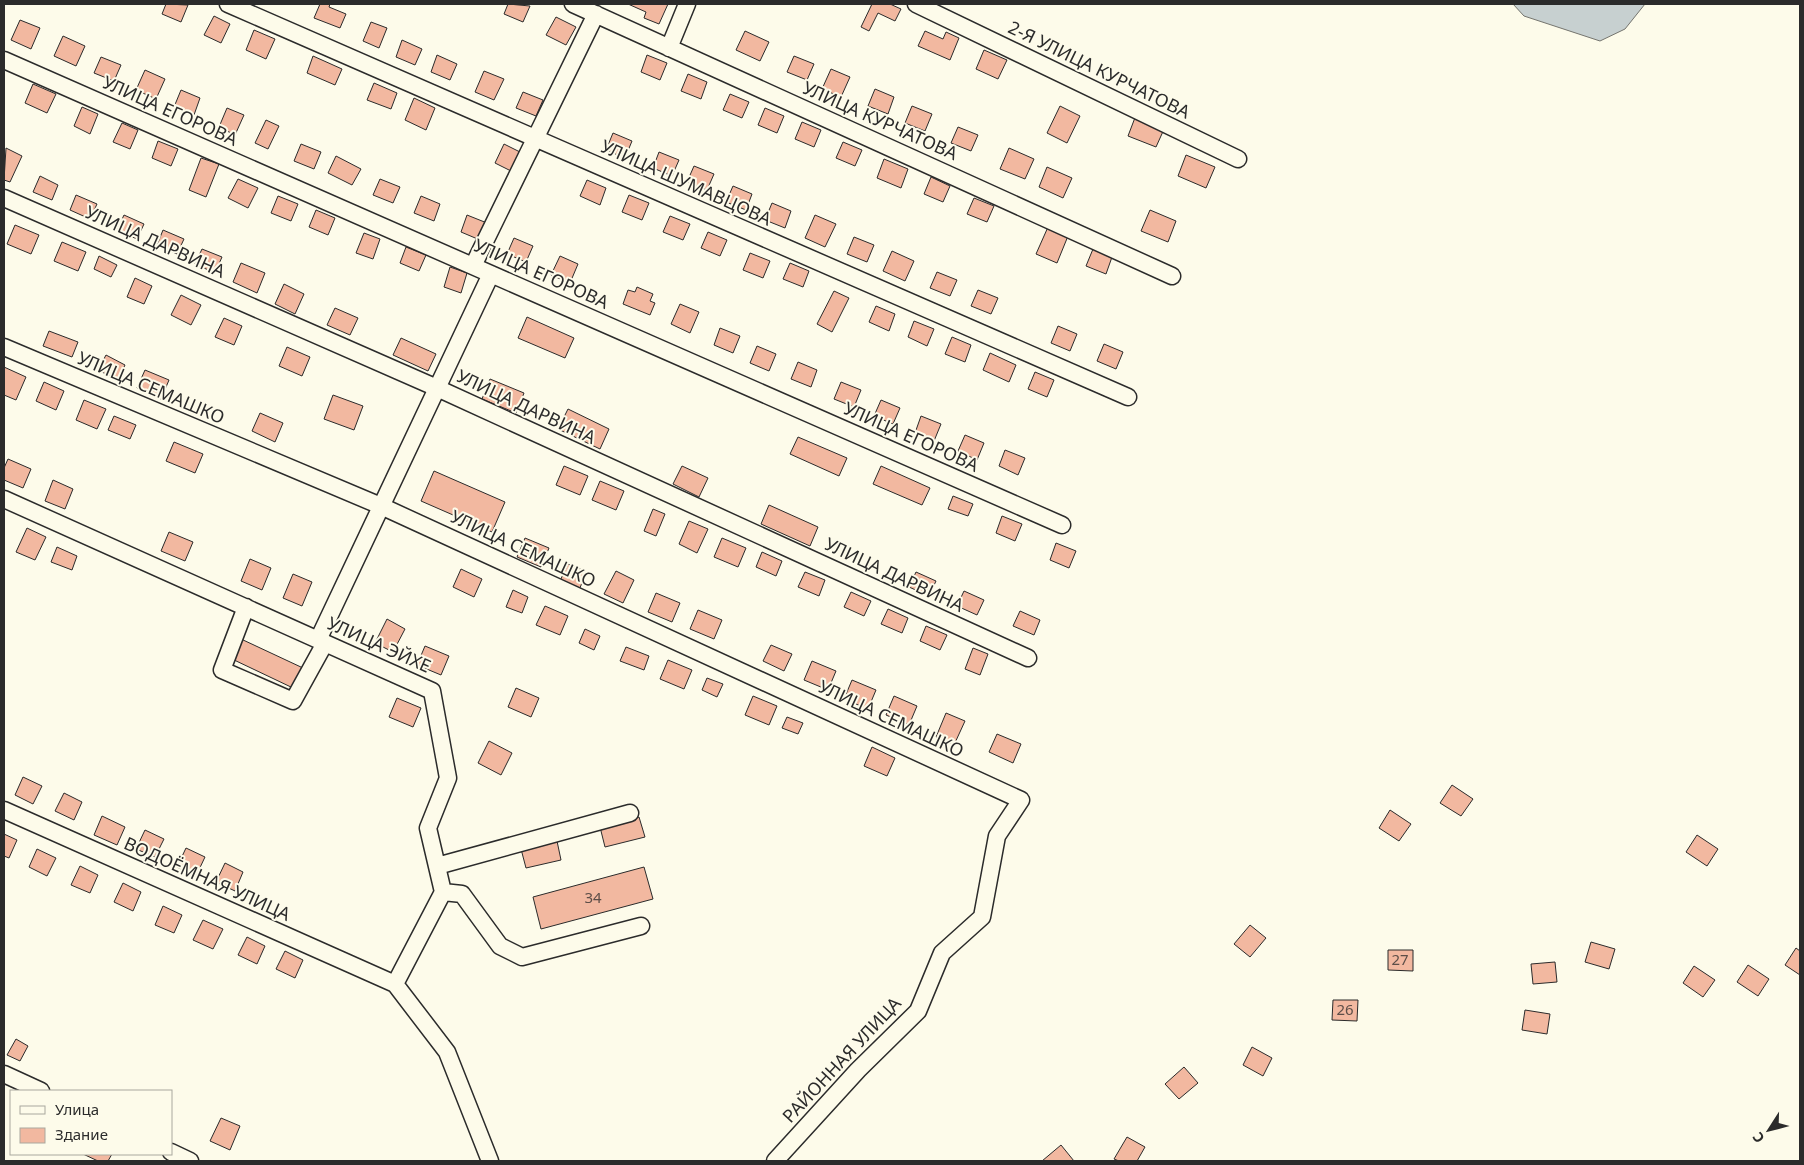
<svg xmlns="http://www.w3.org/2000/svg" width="1804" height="1165" font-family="'Noto Sans',sans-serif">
<rect width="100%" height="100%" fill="#fdfbea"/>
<!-- water -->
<path fill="#c7d0d0" stroke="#74746e" d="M1513,4H1645L1625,29L1600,41L1524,16Z"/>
<!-- building -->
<path fill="#f2b8a0" stroke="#2b2b2b" d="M166,4L188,5L181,22L162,14Z
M320,4H330L329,7L346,14L340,28L314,18Z
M508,4L530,6L523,22L504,14Z
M628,4H668L659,24L644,18L646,12Z
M872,4H890L901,9L895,21L878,13L869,31L861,27Z
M214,16L230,24L221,43L204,35Z
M556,17L576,27L566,45L546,35Z
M20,20L40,28L31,49L11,40Z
M371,22L387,28L379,48L363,41Z
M254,30L275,39L266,59L246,50Z
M745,31L769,42L760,61L736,50Z
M925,31L943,39L946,32L959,38L950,60L918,46Z
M63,36L85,46L76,66L54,56Z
M402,40L422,49L415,65L396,57Z
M984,50L1007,60L998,79L976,69Z
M437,55L457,64L450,80L431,72Z
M647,55L667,63L660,80L641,72Z
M313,56L342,69L335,85L307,73Z
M794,56L814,64L807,80L787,72Z
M101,57L121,65L114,81L94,73Z
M831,69L850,77L841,97L822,89Z
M145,70L165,79L156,99L136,90Z
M484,71L504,79L494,100L475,92Z
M688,74L707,82L701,99L681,91Z
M374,83L397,93L391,109L367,100Z
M33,84L56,94L47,113L25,103Z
M875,89L894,97L888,114L868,106Z
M181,90L200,98L194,115L174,107Z
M523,92L543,100L536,116L516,108Z
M730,94L749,102L742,118L723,110Z
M414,98L435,108L426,130L405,120Z
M912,106L932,114L925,131L905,123Z
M1060,106L1080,116L1067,143L1047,133Z
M82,107L98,114L90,134L74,126Z
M227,108L244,115L235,135L219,127Z
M765,108L784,116L777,133L758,125Z
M1136,115L1165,127L1156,147L1128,136Z
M266,120L279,126L268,149L255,143Z
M802,122L821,130L814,147L795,139Z
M122,123L138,130L130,149L113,142Z
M958,127L978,135L971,151L951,143Z
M613,133L632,141L625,158L606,150Z
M158,141L178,149L171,166L152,158Z
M843,142L862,150L855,166L836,158Z
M301,144L321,152L314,169L294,161Z
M504,144L520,152L511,171L495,163Z
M6,148L22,156L10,182L4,180Z
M1009,148L1034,159L1025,179L1000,169Z
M659,152L679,160L672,176L653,168Z
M1186,155L1215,167L1206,188L1178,176Z
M336,156L361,169L352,185L328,173Z
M201,158L219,164L206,197L189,190Z
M884,159L908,169L901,188L877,178Z
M694,166L714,174L707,190L687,182Z
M1047,167L1072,178L1063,198L1039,187Z
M40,176L58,185L52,200L33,192Z
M931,177L950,186L943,202L924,194Z
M238,179L258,188L248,208L228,198Z
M380,179L400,187L393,203L373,195Z
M587,180L606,188L600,205L580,196Z
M733,186L752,194L746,210L726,202Z
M76,195L97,204L90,219L70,210Z
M629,195L649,203L642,220L622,212Z
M278,196L298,204L291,221L271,213Z
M421,196L440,204L434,221L414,213Z
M974,198L994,206L987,222L967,214Z
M772,203L791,211L785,228L765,220Z
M316,210L335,218L328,235L309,227Z
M1150,210L1176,221L1168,242L1141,231Z
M124,215L144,224L137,239L117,230Z
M467,215L487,223L480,240L461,232Z
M815,215L836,224L825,247L805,238Z
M670,216L690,224L683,240L663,232Z
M15,225L39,235L31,254L7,244Z
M1048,227L1068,236L1057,263L1036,254Z
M163,230L184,239L177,254L157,245Z
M708,232L727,240L720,256L701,248Z
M364,233L380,239L373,259L356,253Z
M854,237L874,245L867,262L847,254Z
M514,238L533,246L526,262L507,254Z
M62,242L86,252L78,271L54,261Z
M406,247L426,255L419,271L400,263Z
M202,249L222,257L215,273L195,264Z
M1093,249L1112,257L1106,274L1086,266Z
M892,251L914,261L905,281L883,271Z
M750,253L770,261L763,278L743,270Z
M99,256L117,265L111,277L94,269Z
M560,256L578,264L570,283L551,275Z
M241,263L265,273L257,293L233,282Z
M790,263L809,271L803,287L783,279Z
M450,267L467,273L461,293L444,287Z
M937,272L957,280L950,296L930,288Z
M135,278L152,286L144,304L127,297Z
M284,284L304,294L295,314L275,304Z
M637,287L653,294L650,301L655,303L650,315L623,304L628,290L635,292Z
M978,290L998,298L991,314L971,306Z
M834,291L849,298L832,332L817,324Z
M181,295L201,305L191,325L171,315Z
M680,304L699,312L690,333L671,324Z
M876,306L895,314L889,331L869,322Z
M335,308L358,318L350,335L327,325Z
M527,317L574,338L565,358L518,338Z
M224,318L242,326L234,345L215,337Z
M914,321L934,329L927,346L908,337Z
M1058,326L1077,334L1070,351L1051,343Z
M720,328L740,336L733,353L714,345Z
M49,331L78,342L72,357L43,346Z
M952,337L971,345L965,362L945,354Z
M401,338L436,354L428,371L393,355Z
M1104,344L1123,352L1116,369L1097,361Z
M757,346L776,354L769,371L750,363Z
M287,347L310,357L302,376L279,366Z
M990,353L1016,365L1009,382L983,370Z
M106,355L125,365L118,380L98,370Z
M798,362L817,370L811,387L791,379Z
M4,367L26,377L16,400L4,395Z
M145,370L169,380L161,399L137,388Z
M1035,372L1054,380L1047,397L1028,389Z
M490,379L524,393L516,413L482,399Z
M44,382L64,391L56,410L36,401Z
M841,382L861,390L854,407L834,399Z
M333,395L363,406L354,430L324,419Z
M84,400L106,409L97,429L76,420Z
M881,400L900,408L893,424L874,416Z
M568,409L609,429L600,449L558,429Z
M260,413L283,423L275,442L252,431Z
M114,416L136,425L130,439L108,430Z
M921,416L941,424L934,441L915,433Z
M965,435L984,443L977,460L958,451Z
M798,437L847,458L839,476L790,454Z
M174,442L203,454L195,473L166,461Z
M1005,450L1025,458L1018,475L999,466Z
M8,459L31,469L23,488L4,480V468Z
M564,466L588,476L580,495L556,485Z
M682,466L708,478L699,497L673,484Z
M881,466L930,488L922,505L873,484Z
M434,471L505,502L492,532L421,501Z
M53,480L73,489L65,509L45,501Z
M600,481L624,491L616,510L592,500Z
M953,496L973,504L968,516L948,509Z
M769,505L818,527L810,546L761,524Z
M653,509L665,514L656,536L644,531Z
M1002,516L1022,524L1015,541L996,533Z
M689,521L708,529L697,553L679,544Z
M27,528L46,537L35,560L16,552Z
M169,532L193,542L185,561L161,551Z
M525,538L549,548L541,567L517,557Z
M722,538L746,548L738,567L714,557Z
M1056,543L1076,551L1069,568L1050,560Z
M57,547L77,556L72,570L51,562Z
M762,552L782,561L776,576L756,567Z
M250,559L271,568L262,590L241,581Z
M568,564L587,572L578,592L559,583Z
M461,569L482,579L474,597L453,587Z
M616,571L634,580L623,603L604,594Z
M805,572L825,580L819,596L798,587Z
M916,572L936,581L929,596L909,587Z
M293,574L312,582L302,606L283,598Z
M513,590L528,597L522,613L506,607Z
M964,591L984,600L977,615L957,606Z
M851,592L871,601L864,616L844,607Z
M656,593L680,603L672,622L648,612Z
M545,606L568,616L560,635L536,625Z
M888,609L908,618L902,633L881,624Z
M698,610L722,620L714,639L690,629Z
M1020,611L1040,620L1034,635L1013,626Z
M387,619L405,629L393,652L375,643Z
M926,626L947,635L940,650L920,641Z
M585,629L600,636L594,650L579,643Z
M241,639L303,668L293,688L232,659Z
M771,645L792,654L784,671L763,661Z
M425,646L449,656L441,675L417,665Z
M626,647L649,656L644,670L620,661Z
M973,648L988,654L980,675L965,669Z
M668,660L692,670L684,689L660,679Z
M812,661L836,671L828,690L804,680Z
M707,678L723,684L717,697L702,690Z
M852,680L876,690L868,709L844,699Z
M516,688L539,698L531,717L508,707Z
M753,696L777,706L769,725L745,715Z
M894,696L917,706L909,725L886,715Z
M397,698L421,708L413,727L389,717Z
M946,713L965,721L954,745L936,737Z
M787,717L803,723L798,734L782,728Z
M997,734L1021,744L1013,763L989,752Z
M489,741L512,753L501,775L478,763Z
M872,747L895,758L887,776L864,766Z
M23,777L42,786L33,804L15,795Z
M1452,785L1473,799L1461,816L1440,803Z
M64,793L82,802L74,820L55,811Z
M1390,810L1411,824L1399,841L1379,828Z
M102,816L125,827L117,845L94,835Z
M639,817L645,837L605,847L600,827Z
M145,830L164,839L155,857L136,849Z
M4,834L17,840L9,858L4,856Z
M1697,835L1718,849L1707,866L1686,852Z
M557,841L561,860L526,868L521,849Z
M186,848L205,857L196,876L177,867Z
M37,849L56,858L47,876L29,867Z
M225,863L243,872L235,891L216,882Z
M80,866L98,875L90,893L71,885Z
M644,867L653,899L541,929L533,897Z
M123,883L141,892L133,911L114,902Z
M163,906L182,915L174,933L155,925Z
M203,920L223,929L213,949L193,940Z
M1250,925L1266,938L1250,957L1234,944Z
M247,937L265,946L257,964L238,955Z
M1591,942L1615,949L1609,969L1585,962Z
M1796,948L1800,951V975L1785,965Z
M1388,950H1413V971L1388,970Z
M285,951L303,960L295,978L276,969Z
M1555,962L1557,982L1533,984L1531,964Z
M1748,965L1769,979L1758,996L1737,982Z
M1694,966L1715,980L1703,997L1683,983Z
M1333,1000H1358L1357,1021L1332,1020Z
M1525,1010L1550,1014L1547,1034L1522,1030Z
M16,1039L28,1046L20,1061L7,1055Z
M1252,1047L1272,1058L1263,1076L1243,1065Z
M1184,1067L1198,1083L1179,1099L1165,1084Z
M221,1118L240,1126L230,1150L210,1141Z
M1127,1137L1145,1147L1137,1161H1119L1114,1159Z
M1061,1145L1074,1161H1042Z
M83,1154H112L108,1161H98Z"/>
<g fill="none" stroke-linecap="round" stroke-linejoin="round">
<defs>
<path id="minor" d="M228,4L1128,397
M573,4L1172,276
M916,4L1238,159
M669,48L687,4
M4,60L1062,525
M4,198L437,388L1028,658
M473,266L596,14
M4,347L381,506L1021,800L997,836L982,917L942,953L918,1011L858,1070L775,1161
M4,499L432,691L448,778L428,828L443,892L395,984L447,1052L490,1161
M246,607L222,670L293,701L325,643
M318,640L491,274
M4,810L395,984
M437,866L630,813
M443,892L462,894L500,946L522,957L641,926
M4,1074L41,1091
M171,1152L190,1161"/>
</defs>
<!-- minor casing -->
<use href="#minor" stroke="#2b2b2b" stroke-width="19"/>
<!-- minor -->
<use href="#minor" stroke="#fdfbea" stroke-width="16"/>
</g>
<g text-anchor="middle" stroke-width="4" stroke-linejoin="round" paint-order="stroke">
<!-- number labels -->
<g font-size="15" fill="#5d4e48">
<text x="593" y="903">34</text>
<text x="1400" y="965">27</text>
<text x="1345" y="1015">26</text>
</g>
<!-- street labels -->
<g font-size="18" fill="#2b2b2b" stroke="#fdfbea">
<text transform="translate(1099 70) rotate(26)" y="6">2-Я УЛИЦА КУРЧАТОВА</text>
<text transform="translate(170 111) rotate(24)" y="6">УЛИЦА ЕГОРОВА</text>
<text transform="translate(880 121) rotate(24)" y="6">УЛИЦА КУРЧАТОВА</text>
<text transform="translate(686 183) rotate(24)" y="6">УЛИЦА ШУМАВЦОВА</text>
<text transform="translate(155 242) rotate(24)" y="6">УЛИЦА ДАРВИНА</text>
<text transform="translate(541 274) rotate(24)" y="6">УЛИЦА ЕГОРОВА</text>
<text transform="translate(151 388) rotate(23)" y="6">УЛИЦА СЕМАШКО</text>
<text transform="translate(526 407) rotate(25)" y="6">УЛИЦА ДАРВИНА</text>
<text transform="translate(911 437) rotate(24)" y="6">УЛИЦА ЕГОРОВА</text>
<text transform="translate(523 549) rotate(25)" y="6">УЛИЦА СЕМАШКО</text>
<text transform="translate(894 575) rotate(25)" y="6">УЛИЦА ДАРВИНА</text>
<text transform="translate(379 645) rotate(24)" y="6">УЛИЦА ЭЙХЕ</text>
<text transform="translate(891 719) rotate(25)" y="6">УЛИЦА СЕМАШКО</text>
<text transform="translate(207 879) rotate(24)" y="6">ВОДОЁМНАЯ УЛИЦА</text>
<text transform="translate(842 1060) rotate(-47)" y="6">РАЙОННАЯ УЛИЦА</text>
</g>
</g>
<!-- border -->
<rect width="1804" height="1165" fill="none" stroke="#2b2b2b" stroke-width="10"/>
<!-- legend -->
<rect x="10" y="1090" width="162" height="65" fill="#fdfbea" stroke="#a9a89e"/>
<rect x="20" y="1106" width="25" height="8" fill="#fdfbea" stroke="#a9a89e"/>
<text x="55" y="1115" font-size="15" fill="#2b2b2b">Улица</text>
<rect x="20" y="1128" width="25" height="15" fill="#f2b8a0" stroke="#a9a89e"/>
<text x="55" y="1140" font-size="15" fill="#2b2b2b">Здание</text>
<!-- north arrow -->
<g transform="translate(1769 1130) rotate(234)" stroke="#fdfbea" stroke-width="4" paint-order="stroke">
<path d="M0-4L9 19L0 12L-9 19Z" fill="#2b2b2b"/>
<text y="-8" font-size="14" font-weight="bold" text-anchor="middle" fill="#2b2b2b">С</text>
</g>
</svg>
